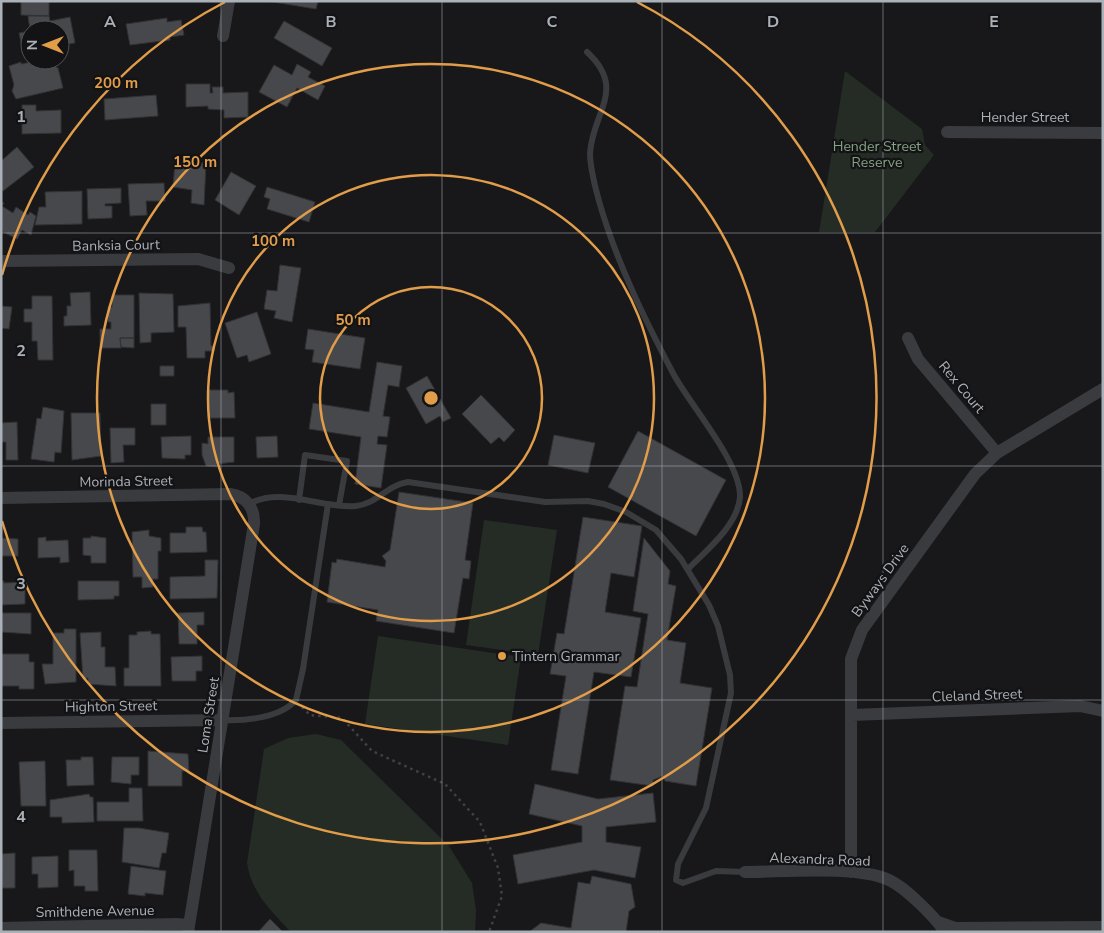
<svg xmlns="http://www.w3.org/2000/svg" width="1104" height="933" font-family="'Nunito Sans',sans-serif">
<rect width="100%" height="100%" fill="#18181a"/>
<!-- green -->
<path fill="#242c25" d="M845,71L922,129L925,145L934,155L875,232H819Z
M484,520L557,530L538,655L466,645Z
M378,636L521,657L508,745L365,724Z
M316,734L341,740L449,846L472,883L476,910L475,932H291C271,911 251,892 247,863L264,749L288,738Z"/>
<!-- building -->
<path fill="#47484c" stroke="#323235" d="M267,1H318L316,9Z
M21,2H49V16L21,15Z
M28,16H49L50,21L70,17L75,43L60,45V30H30Z
M167,18V22L181,20L184,35L170,37V40L130,45L126,24Z
M284,21L332,48L322,66L274,38Z
M30,31V51L23,52L19,33Z
M43,60V64L49,63L58,68L63,88L16,99L12,91L14,85L9,66L21,62V64Z
M297,64L311,72L308,77L325,86L318,100L297,88L287,107L259,92L274,65L292,75Z
M186,84H210V93H213L212,87H223V93L248,92V117L224,118V110L208,109V106L186,107Z
M156,95L158,116L105,120L104,99Z
M22,105H36V111L61,110V133L22,134Z
M17,147L34,167L3,191L1,189V161Z
M177,160L206,163L204,205L191,203L192,190L173,187L175,163Z
M231,172L256,186L239,215L215,200Z
M164,183L165,201H146L147,215L130,216L128,184Z
M267,187L315,202L309,222L267,209L270,199L264,197Z
M121,188V203L105,204V206H112V218L88,219L87,189Z
M82,191V224L35,225L39,207H46L45,192Z
M1,202L4,203L2,206L13,213L16,207L28,215L30,212L36,216L31,235L22,230L17,239L1,231Z
M280,265L301,268L292,322L274,318L276,311L264,309L267,290L277,291Z
M90,292L91,325L64,326V316H67V306H71L70,293Z
M139,293L173,294L174,332L151,333V342L140,343Z
M112,295H134V338H120L121,348H100V329H111V322H108V307H112Z
M32,296H52L53,360H38L37,341H32V322H24V309H32Z
M210,303L211,346H214V351H205V358H187L186,327H178V306Z
M1,306L12,307L9,329L1,328Z
M257,312L271,354L249,362L247,355L237,358L225,323Z
M308,329L365,338L360,369L312,362L314,350L305,349Z
M120,338H134V348L121,347Z
M377,362L402,366L399,387L388,385L383,416L390,417L387,437L378,436L377,444L387,445L381,488L355,484L361,437L309,429L313,403L369,412Z
M160,366H174V376H160Z
M427,376L451,418L443,422L440,416L426,424L406,388Z
M207,390H228V393L234,392L235,418H208Z
M481,395L515,430L504,442L499,437L491,444L462,414Z
M151,404H166V425H151Z
M43,407L64,411L61,453L55,452L54,462L31,459L37,418L41,419Z
M71,413H100L101,456L72,460Z
M17,422L18,460H6V442H1V423Z
M110,428H135V445H123L124,462L111,463Z
M638,431L726,480L696,536L608,487Z
M554,435L595,443L588,473L548,465Z
M191,436V455H185V459L162,458L161,437Z
M277,436L278,457L257,458L256,437Z
M208,437H234V462L217,464V467L206,466L202,455V443L208,444Z
M399,492L473,503L465,560L471,561L469,579L463,578L454,633L376,621L378,610L327,602L332,562L336,563L337,559L385,567L386,561L382,556L390,550Z
M583,517L642,526L634,577L611,573L605,612L641,618L631,677L594,672L578,774L551,770L566,676L550,674L557,633L564,634Z
M186,527H202L203,532H206L207,552L170,553V533H186Z
M149,530V536L161,538V551H158V579H153V587L142,588V577H133L132,532Z
M91,536L106,538V563H91V556L83,555V538H91Z
M46,537V541L68,540L69,562L60,563V557L38,558V538Z
M1,538L18,539V556H1Z
M644,538L670,571L668,584L676,586L667,640L686,643L680,683L712,688L696,786L665,781L663,776L653,780V786L610,780L625,686L637,687L648,614L633,611Z
M205,560H218L217,598L170,599V577L205,576Z
M1,581H4V583L25,582V604L1,605Z
M78,581H119V596H114V599L78,600Z
M204,612V625H197V644H179L178,613Z
M1,613H31V634L1,632Z
M64,629H76V682L45,684L42,664H53V633H64Z
M151,631V634H160L161,686H124V668H129V635H137V632Z
M101,632V647H105V667H115L116,686L88,684V678L83,679L80,633Z
M1,654H29V662H34V689H19V686H1Z
M202,656V671H196V681H172L171,657Z
M148,751L188,754L189,771H182V786H148Z
M81,757H93L94,785L67,786L66,760H81Z
M112,757H139V775H131V784L111,782Z
M45,761L46,806H21L19,762Z
M535,784L598,799L653,793L656,822L606,827V842L641,847L635,878L594,870L518,884L513,855L582,842V826L529,814Z
M129,788H142L143,821H97V802H129Z
M89,794L90,797H93L94,822L62,823V817H50V800Z
M124,828H139L169,833L166,853H162L159,868L122,862Z
M69,850H97L98,891H85V886H74V870L69,871Z
M15,853V888H2L1,854Z
M58,856V887L38,888V874H32V857Z
M131,866L166,871L163,895L145,893V896L128,894Z
M592,876L631,884L635,907L629,911L626,932H529L541,923L571,928L578,882L590,884Z
M270,919L283,932H258Z"/>
<g fill="none" stroke-linecap="round" stroke-linejoin="round">
<!-- path -->
<path stroke="#3f4245" stroke-width="2.5" stroke-dasharray="2.5 4" stroke-linecap="butt" d="M302,707L310,715L342,718L372,751L445,784L480,822L498,868L502,896L489,932"/>
<!-- lane -->
<path stroke="#393b3e" stroke-width="6" d="M587,52C627,89 593,111 590,153C590,169 595,186 599,201C616,261 645,320 674,375C691,406 741,463 740,497C738,525 706,551 688,569
M299,500L305,455L347,461L339,505
M249,504C281,486 322,509 356,506C377,504 387,485 408,482L545,502L588,501L604,504L626,512L656,530L681,559L709,605L718,626L730,675L731,693L706,808L678,864L676,880L683,883L716,871L745,872
M222,720C245,721 280,718 296,700L303,669L328,504"/>
<!-- street -->
<path stroke="#393b3e" stroke-width="12" d="M223,36L229,1
M947,132L1103,133
M1,261L198,259L229,268
M908,338L918,359L997,453
M1,498L230,494C246,496 255,508 254,524L188,932
M852,715L1080,706L1103,711
M1,723L222,720
M745,872C783,872 857,865 889,880C906,888 934,916 945,932
M851,872V659L862,630L975,474L997,453L1103,389
M938,922L955,928L1103,927
M1,928L176,924L189,925"/>
</g>
<!-- grid -->
<path fill="none" stroke="#abb1b8" stroke-width="1" stroke-opacity="0.55" d="M221,1V932M442,1V932M662,1V932M883,1V932M1,233H1103M1,466H1103M1,700H1103"/>
<!-- distance rings -->
<g fill="none" stroke="#e19d49" stroke-width="2.5">
<circle cx="431" cy="398" r="111"/>
<circle cx="431" cy="398" r="223"/>
<circle cx="431" cy="398" r="334"/>
<path d="M2 275A446 446 0 0 1 225 2M637 2A446 446 0 1 1 2 521"/>
</g>
<!-- markers -->
<circle fill="#e19d49" stroke="#131315" stroke-width="2" cx="502" cy="656" r="5"/>
<g text-anchor="middle" stroke-width="4.5" stroke-linejoin="round" paint-order="stroke">
<!-- street labels -->
<g font-size="14" fill="#abb1b8" stroke="#131315">
<text x="1025" y="122">Hender Street</text>
<text transform="translate(116 245) rotate(-1)" y="5">Banksia Court</text>
<text transform="translate(962 387) rotate(50)" y="5">Rex Court</text>
<text transform="translate(126 481) rotate(-1)" y="5">Morinda Street</text>
<text transform="translate(880 580) rotate(-54)" y="5">Byways Drive</text>
<text transform="translate(977 695) rotate(-2)" y="5">Cleland Street</text>
<text transform="translate(111 706) rotate(-1)" y="5">Highton Street</text>
<text transform="translate(208 715) rotate(-81)" y="5">Loma Street</text>
<text transform="translate(820 859) rotate(2)" y="5">Alexandra Road</text>
<text transform="translate(95 911) rotate(-1)" y="5">Smithdene Avenue</text>
</g>
<!-- park labels -->
<g font-size="14" fill="#86a184" stroke="#131315">
<text x="877" y="151">Hender Street<tspan x="877" dy="16">Reserve</tspan></text>
</g>
<!-- poi labels -->
<g font-size="14" fill="#abb1b8" stroke="#131315" text-anchor="start">
<text x="512" y="661">Tintern Grammar</text>
</g>
</g>
<g font-size="16" text-anchor="middle" font-weight="bold" fill="#abb1b8" stroke="#131315" stroke-width="4.5" stroke-linejoin="round" paint-order="stroke">
<text x="110" y="27">A</text>
<text x="331" y="27">B</text>
<text x="552" y="27">C</text>
<text x="773" y="27">D</text>
<text x="994" y="27">E</text>
<text x="21" y="122">1</text>
<text x="21" y="356">2</text>
<text x="21" y="589">3</text>
<text x="21" y="822">4</text>
</g>
<circle cx="431" cy="398" r="8" fill="#e19d49" stroke="#131315" stroke-width="2.5"/>
<g font-size="15" text-anchor="middle" font-weight="bold" fill="#e19d49" stroke="#131315" stroke-width="4.5" stroke-linejoin="round" paint-order="stroke">
<text x="116" y="88">200 m</text>
<text x="195" y="167">150 m</text>
<text x="273" y="246">100 m</text>
<text x="353" y="325">50 m</text>
</g>
<!-- border -->
<rect width="1104" height="933" fill="none" stroke="#abb1b8" stroke-width="5"/>
<!-- north arrow -->
<g transform="translate(45 45) rotate(270)"><circle r="24" fill="#131315" stroke="#505256"/>
<path d="M0-4L9 19L0 12L-9 19Z" fill="#e19d49"/>
<text y="-8" font-size="14" font-weight="bold" text-anchor="middle" fill="#abb1b8">N</text>
</g>
</svg>
